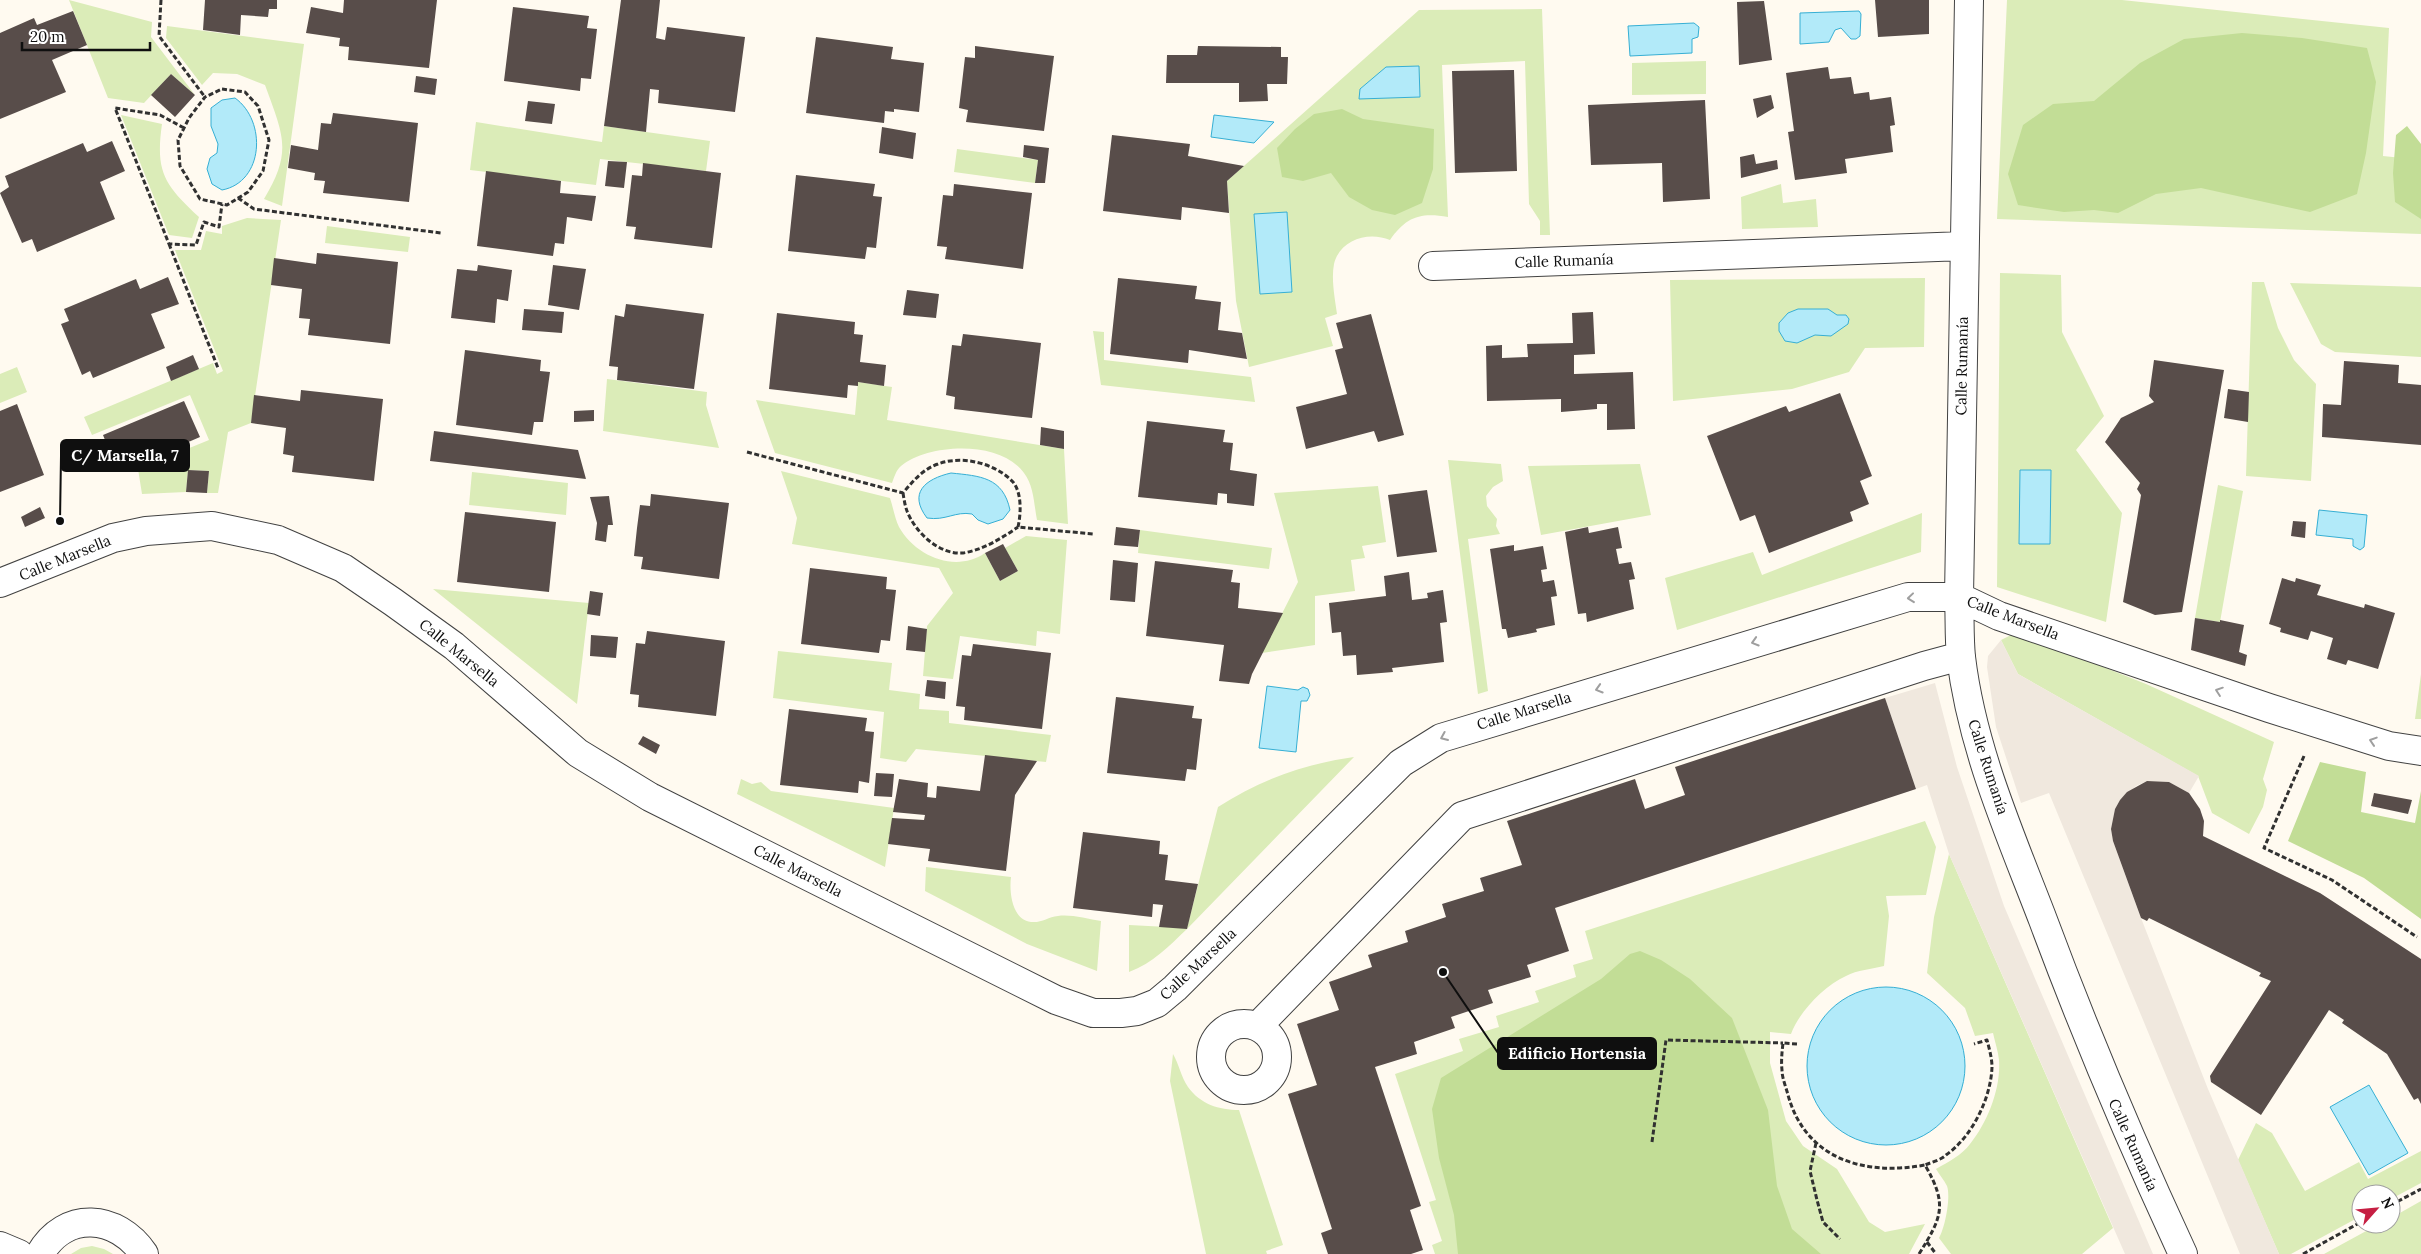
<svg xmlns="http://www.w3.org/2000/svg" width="2421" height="1254" font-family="Lora,serif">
<rect width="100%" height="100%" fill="#fffaf0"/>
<!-- green -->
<path fill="#dbecb8" d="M69,0L152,22L151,37L195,95L171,74L144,103L108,98Z
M2007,0H2122L2389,28L2383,156L2421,160V234L1997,219Z
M1542,9L1550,235H1540V221L1529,204L1525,61L1442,65L1448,217C1420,212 1406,217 1390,240C1369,231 1340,239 1334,264C1331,280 1335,299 1337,314L1325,318L1333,346L1249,367L1236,301L1227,181L1419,10Z
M167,26L304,44L282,206L264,199C293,151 283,135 265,85L237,74L213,73L202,85L166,38Z
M1706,61V94L1632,95V63Z
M121,115L162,124C155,173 165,185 199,217L192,238L169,235Z
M476,122L602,142L604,126L710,141L706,171L600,159L596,185L470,170Z
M957,149L1038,160L1035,183L954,172Z
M1781,184L1783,203L1816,199L1818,227L1742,229L1741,197Z
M247,218L281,220L251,423L228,432L218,493H207L209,471L188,470L186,492L142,494L138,469L209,440L190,395L92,435L84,417L213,363L217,374L223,371L175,250H201L206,231L222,234V226Z
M327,226L410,237L408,252L325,243Z
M2000,273L2061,275L2062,332L2104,416L2076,450L2122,513L2106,622L1997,587Z
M1925,278L1924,347L1865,348L1849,372L1792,389L1673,401L1670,280Z
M2252,282H2264L2278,328L2294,360L2316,384L2311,481L2246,476Z
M2290,283L2421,287V357L2335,352L2321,344Z
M1093,331L1104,332V360L1251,377L1255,402L1101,385Z
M17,367L27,392L0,403V374Z
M607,379L707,392L706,405L719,448L603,431Z
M858,382L892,387L887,420L1064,449L1068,524L1037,520C1034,505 1034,486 1024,473C1001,440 929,443 901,466C896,470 894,478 892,483L775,453L756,400L855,415Z
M1448,460L1501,464L1503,481L1493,487L1486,496L1487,506L1497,519L1496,526L1500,534L1468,539L1488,691L1478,694Z
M1640,464L1651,515L1541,535L1528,466Z
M781,471L890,498C893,507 895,519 899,527C916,557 956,573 985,553L1000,581L1018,571L1005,548L1026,536L1067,540L1060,634L1037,631L1036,646L960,636L953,679L923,676L927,626L953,593L939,568L792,544L797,518Z
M472,472L568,483L566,515L469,505Z
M2218,485L2243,491L2220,622L2195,618Z
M1378,486L1386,542L1362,546L1365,558L1351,560L1355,591L1315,596V645L1262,653L1298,582L1274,493Z
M1922,513L1921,552L1677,630L1665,578L1753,552L1762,575Z
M1140,530L1272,548L1269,569L1138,553Z
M433,589L589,603L577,704Z
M2021,634L2146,684L2274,742L2263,779L2267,790L2263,807L2249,834L2212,813L2198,776L2018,674L2001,640L2011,635Z
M778,651L892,663L889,690L920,694L919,709L949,711V723L1051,735L1046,762L916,749L906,762L880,758L884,712L773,698Z
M2421,674V719H2415Z
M1354,757L1187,929C1169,946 1153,963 1129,972V925L1187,928L1218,807C1260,780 1304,764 1354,757Z
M741,779L752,784L761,782L771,791L894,808L885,867L737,794Z
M1925,821L1936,847L1926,895L1886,896L1889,916L1884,966C1872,969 1857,970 1846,976C1824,986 1799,1012 1791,1034L1770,1032V1063L1786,1121L1803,1146L1837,1169L1869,1222L1885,1232L1925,1224L1909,1254H1435L1432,1245L1442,1241L1429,1202L1436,1200L1395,1074L1463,1051L1459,1039L1499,1027L1496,1016L1539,1002L1535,991L1576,977L1573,965L1593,959L1585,931Z
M1949,854L2113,1228L2082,1254H1951L1939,1238C1945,1228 1951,1197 1947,1186C1944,1180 1939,1174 1936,1169C1948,1162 1962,1155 1970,1144C1988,1122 2001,1088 1999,1060C1998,1051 1995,1042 1993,1033L1975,1036L1965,1008L1927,973L1934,917Z
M926,867L1011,877C1009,892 1012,920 1031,922C1042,923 1048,917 1058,916C1070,914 1088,919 1101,921L1097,971L1027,944L925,891Z
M1173,1054C1179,1064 1181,1077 1188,1087C1200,1104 1219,1110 1239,1110L1283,1245L1266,1251L1267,1254H1206L1170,1081Z
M2256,1123L2272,1133L2305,1191L2359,1162L2368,1179L2421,1151V1183L2391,1199V1194H2361V1216L2291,1254H2279L2238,1160Z
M2421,1201V1254H2324L2379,1224H2391V1218Z
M92,1246L104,1249L113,1254H71L81,1248Z"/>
<!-- forest -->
<path fill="#c2dd96" d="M2242,33L2302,38L2367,48L2376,82L2366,153L2357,194L2310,212L2201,188L2156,194L2118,213L2094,210L2064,212L2018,205L2008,174L2023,125L2053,104L2094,101L2140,63L2184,39Z
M1342,109L1363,119L1434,129L1433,169L1422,203L1395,215L1372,210L1349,197L1331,173L1303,181L1282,177L1277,148L1295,129L1314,114Z
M2407,126L2421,144V219L2395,202L2393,173L2396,135Z
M2320,762L2366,772L2361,812L2415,823L2421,791V919L2364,878L2288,841Z
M1640,951L1661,960L1690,979L1732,1018L1768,1110L1777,1186L1792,1229L1821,1254H1458L1454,1215L1439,1158L1432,1109L1441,1078L1601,979L1630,954Z"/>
<!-- plaza -->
<path fill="#f0e8de" d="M2001,640L2018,674L2199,776L2189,793L2169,782L2147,781L2136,786L2120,800L2115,809L2111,829L2113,841L2141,918L2208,1089L2279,1254H2240L2049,793L2021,803L1996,727L1987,667L1988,656Z
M1935,683L1957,767L2004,906L2153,1254H2125L1949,854L1927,785L1916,789L1885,698Z"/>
<!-- water -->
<path fill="#b2eaf9" stroke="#36afd4" d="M1859,11L1861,14L1860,36L1856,39H1851L1841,28L1835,30L1829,42L1800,44V13Z
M1694,23L1699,27L1698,37L1692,39V53L1630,56L1628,26Z
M1419,66L1420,97L1359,99L1360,89L1386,67Z
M235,98C267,121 264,182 222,190L212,184L207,169L210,158L217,153L218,144L211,126V108L222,100Z
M1214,115L1274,122L1254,143L1211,137Z
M1287,212L1292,292L1260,294L1254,214Z
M1798,309H1828L1837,315H1846L1849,319L1848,324L1831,336L1815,335L1797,343L1785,341L1779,331V323L1788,313Z
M2020,470H2051L2050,544H2019Z
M951,473C980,476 1003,477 1010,510L1003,519L988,524L978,520L972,514C955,511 946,521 927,518C908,493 925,479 951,473Z
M2319,510L2367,515L2364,547L2360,550L2353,546V539L2316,535Z
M1267,686L1298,690L1303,687L1308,689L1310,695L1307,701H1301L1296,752L1259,748Z
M1807 1066a79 79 0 1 1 158 0a79 79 0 1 1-158 0Z
M2369,1085L2408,1153L2369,1175L2330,1107Z"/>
<!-- building -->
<path fill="#584d4a" d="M205,0H277V9H269L268,17L241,15L240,35L203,30Z
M344,0H437L429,68L348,60L349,47L339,46L340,38L306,33L311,7L343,13Z
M621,0H660L656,38L665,40L667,27L745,37L735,112L658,103L659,90L650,89L646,132L604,126Z
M1875,0H1929V34L1878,37Z
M1764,1L1772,60L1739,65L1737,2Z
M513,7L589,16L587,28L597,29L591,79L581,78L580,91L504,81Z
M73,11L87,45L52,60L66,92L0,119V33L34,18L37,25Z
M816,37L893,47L891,59L924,63L919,112L894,109V112L885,111L884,123L806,113Z
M975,46L1054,56L1044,131L966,122L968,110L959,108L962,83L965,57L975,58Z
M1198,46L1281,47V57H1288L1287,84H1267L1268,101L1239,102V83H1166L1167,55H1197Z
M1828,67L1830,79L1851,77L1854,94L1869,92L1870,100L1891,97L1895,125L1890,126L1893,152L1845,159L1847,173L1795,180L1788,132L1794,131L1786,73Z
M1514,70L1517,171L1455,173L1452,71Z
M171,74L195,95L175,117L151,95Z
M416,76L437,79L435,95L414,92Z
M1771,95L1774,108L1757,118L1753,99Z
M1705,100L1710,199L1663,202L1662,163L1591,165L1588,105Z
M528,101L555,104L552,124L525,121Z
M333,113L418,123L409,202L323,193L325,181L314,180L315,173L288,168L291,145L318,150L321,123L331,124Z
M882,127L916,133L913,159L879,153Z
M1112,135L1190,144L1188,156L1244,166L1227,181L1229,213L1182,207L1181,220L1103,211Z
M112,141L125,171L100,182L115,219L37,252L32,239L22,243L0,193L9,187L5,176L83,143L87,152Z
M1024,145L1049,148L1045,183H1035L1038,160L1023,157Z
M1754,154L1756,164L1777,160L1778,169L1741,178L1740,157Z
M608,161L627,162L624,188L605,186Z
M643,163L721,173L712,248L634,239L636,227L626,226L632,175L642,176Z
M486,171L561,181L560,193L596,196L592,221L567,217L564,244L555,243L553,256L477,246Z
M796,175L875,184L873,196L882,197L876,248L867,247L865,259L788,251Z
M954,184L1032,193L1023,269L945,259L947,247L937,246L943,195L953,196Z
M317,253L398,262L390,344L308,335L310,319L299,318L302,289L271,285L274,258L316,264Z
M478,265L512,270L508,301L497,299L495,323L451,318L457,269L477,271Z
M553,265L586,269L579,310L548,305Z
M168,277L179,304L151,314L165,348L93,378L90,371L82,375L61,324L69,321L64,309L136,279L140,289Z
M1118,278L1197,286L1195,299L1221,302L1218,330L1242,333L1247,359L1189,350L1188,363L1110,354Z
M907,290L939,294L936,318L903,315Z
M626,304L704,314L694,389L617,380L618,367L609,366L615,315L624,317Z
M524,309L564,312L562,333L522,330Z
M1593,312L1595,354L1574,355V374L1633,372L1635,429L1607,430V404H1597V409L1561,412V399L1487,401L1486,346L1502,345V358L1528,357L1527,344L1573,343L1572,313Z
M777,313L855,322L854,334L863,335L860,362L886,365L884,386L858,382V386L848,385L847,398L769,389Z
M1371,314L1404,435L1378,442L1374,431L1306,449L1296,407L1347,394L1335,350L1343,348L1336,323Z
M963,334L1041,343L1032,418L954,409L955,397L946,395L952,345L961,346Z
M465,350L541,360L540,371L550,372L543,422H534L532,435L456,425Z
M193,355L199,369L171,381L166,367Z
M2154,360L2224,370L2182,612L2155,615L2123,602L2141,495L2137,489L2140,483L2105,442L2121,418L2154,402L2149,396Z
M2344,361L2399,365L2398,383L2421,385V445L2322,437L2323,404L2341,405Z
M2228,389L2249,392L2248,422L2224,418Z
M301,390L383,399L374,481L292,472L294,456L283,454L286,428L251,423L254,395L300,401Z
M1840,393L1872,476L1860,481L1869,504L1850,512L1853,521L1769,553L1755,515L1740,521L1707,436L1786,406L1789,412Z
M184,401L200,437L126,469L121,457L113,460L103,435Z
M17,404L44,475L0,492V411Z
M594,410V421L574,422V411Z
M1147,421L1225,430L1223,442L1233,443L1230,470L1257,474L1254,506L1227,503V494L1218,493L1217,505L1138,497Z
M1041,427L1064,431V449L1040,445Z
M434,431L578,450L586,479L430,461Z
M188,470L209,471L207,493L186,492Z
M1427,490L1437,552L1397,557L1388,495Z
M651,494L729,503L719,579L641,569L643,557L634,556L637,528L640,505L650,506Z
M609,496L613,525H608L606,542L595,540L597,523L590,497Z
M40,507L45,518L25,527L21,517Z
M465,512L556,522L549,592L457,582Z
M2293,521L2306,522L2305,538L2291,536Z
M1116,527L1140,530L1138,547L1114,545Z
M1588,527L1589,533L1618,527L1622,548L1616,549L1619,564L1631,562L1635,579L1629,580L1634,609L1587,622L1586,613L1578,614L1565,532Z
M1003,544L1018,571L1000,581L985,553Z
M1514,545V551L1543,546L1547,569L1541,570L1543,582L1554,580L1557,596L1551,597L1555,625L1536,629L1537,632L1508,638L1506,629H1502L1490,549Z
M1113,560L1138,563L1135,602L1110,600Z
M1155,561L1233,570L1231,582L1240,583L1238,608L1283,613L1252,674L1249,684L1219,681L1224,645L1146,636Z
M810,568L887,577L886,589L896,590L890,641L881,640L879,653L801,644Z
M1409,572L1412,600L1428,598L1427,593L1443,590L1447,622L1440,623L1444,662L1392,668L1393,672L1357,675L1356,655L1343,656L1341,632L1332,633L1329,603L1386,596L1384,576Z
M2282,578L2295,582L2296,578L2321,585L2317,595L2364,608L2365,604L2395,613L2378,669L2348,660L2346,665L2327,659L2333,638L2311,631L2308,640L2280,632L2281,628L2269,624Z
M590,591L603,593L600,616L587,614Z
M2195,618L2220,622V620L2244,625L2239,652L2247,655L2245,666L2191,650Z
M908,626L927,629L925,652L906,650Z
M647,631L725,641L716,716L638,707L639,695L630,694L636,643L645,644Z
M591,635L618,637L616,658L590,656Z
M973,644L1051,653L1042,729L964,720L965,707L956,706L962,655L971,656Z
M927,680L946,682L945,699L925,696Z
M1116,697L1194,706L1192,718L1202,719L1196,770L1187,769L1185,781L1107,773Z
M1885,698L1916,789L1555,908L1569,951L1527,965L1531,977L1488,990L1493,1003L1451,1017L1455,1028L1414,1042L1417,1054L1375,1067L1421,1206L1410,1210L1423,1250L1411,1254H1328L1321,1233L1332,1229L1288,1094L1317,1085L1297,1024L1339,1010L1329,982L1372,967L1368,955L1408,942L1405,931L1446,917L1442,904L1484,891L1480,878L1522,865L1507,821L1635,779L1645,809L1685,795L1675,767Z
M789,709L867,718L865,731L874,732L869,783L859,781L858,793L780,785Z
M643,736L660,745L656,754L638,744Z
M985,755L1037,761L1015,795L1006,871L928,861L930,849L888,844L892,818L924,820L925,815L893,812L899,779L928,783L927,797L936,798L937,786L980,791Z
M876,773L894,774L892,797L874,796Z
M2147,781L2169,782L2189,793L2200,809L2204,821L2203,836L2320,893L2421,959V1104L2418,1098L2414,1100L2387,1054L2342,1023L2344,1020L2329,1010L2261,1115L2211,1082L2210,1076L2271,981L2259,976L2261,973L2149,918L2147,921L2141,918L2113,841L2111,829L2115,809L2120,800L2127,792Z
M2374,793L2412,800L2408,814L2371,806Z
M1083,832L1160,841L1159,854L1168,855L1165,880L1198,884L1187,929L1159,927L1163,905L1153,904L1152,917L1073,908Z"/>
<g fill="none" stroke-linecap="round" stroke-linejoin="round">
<defs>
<path id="minor" d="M1969,0L1959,597C1960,617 1959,637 1961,657C1972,749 2010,834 2043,920C2085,1033 2132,1144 2183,1254
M1433,266L1964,246
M0,583L113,538L146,531L212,526L278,540L343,568L393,602L454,646L578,753L650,797L1056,1000L1093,1013H1121L1137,1011L1157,1003L1175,988L1401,763L1441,738L1908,597H1959L1999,616L2269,708L2389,746L2421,751
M1211 1057a33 33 0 1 1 66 0a33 33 0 1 1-66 0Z
M1258,1026L1462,816L1924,666L1961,656
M0,1246L19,1254
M40,1254C65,1210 117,1214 144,1254"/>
</defs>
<!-- minor casing -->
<use href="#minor" stroke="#424242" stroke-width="30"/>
<!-- path -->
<path stroke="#313131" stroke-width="3" stroke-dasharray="5 2.5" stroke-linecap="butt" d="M161,0L159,36L205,97
M222,89L245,92L258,106L269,140L263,171L248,192L227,205L200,199L180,166L178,140L189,118L205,97Z
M184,128L160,115L115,108L169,244L196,245L204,222L219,227L222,204
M238,198L254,209L441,233
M169,244L218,368
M747,452L903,493C913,481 923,469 938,464C962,455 995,463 1013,482C1022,493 1021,514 1018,527L1093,534
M903,493C904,499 905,506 907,511C915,532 939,555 963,553C983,550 1002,538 1018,527
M2304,756L2264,848L2332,880L2417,937
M1797,1044L1783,1043C1782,1052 1781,1061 1782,1070C1782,1078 1786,1087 1788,1095C1806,1160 1865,1176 1925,1165
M1652,1142L1666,1040L1783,1043
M1816,1143L1810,1171L1817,1200L1823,1222L1840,1239
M2391,1205L2421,1189
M1927,1242L1936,1254
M1919,1254C1942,1217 1948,1205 1925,1165C1932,1162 1941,1160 1946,1155C1972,1137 1991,1098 1992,1067C1992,1058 1989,1048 1987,1040L1974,1044
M2303,1254L2361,1222"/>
<!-- minor -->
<use href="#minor" stroke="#fff" stroke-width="28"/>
</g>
<!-- one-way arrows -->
<defs><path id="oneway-chevron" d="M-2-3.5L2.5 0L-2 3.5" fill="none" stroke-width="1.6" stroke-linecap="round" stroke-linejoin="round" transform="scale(1.25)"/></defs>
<g stroke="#9f9f9f">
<use href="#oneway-chevron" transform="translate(1911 598) rotate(174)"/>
<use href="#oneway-chevron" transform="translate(1755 642) rotate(163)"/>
<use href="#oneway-chevron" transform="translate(1599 689) rotate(163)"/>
<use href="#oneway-chevron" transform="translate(2219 691) rotate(-161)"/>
<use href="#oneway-chevron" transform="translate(1444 737) rotate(157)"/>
<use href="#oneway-chevron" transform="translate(2373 741) rotate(-162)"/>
</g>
<g text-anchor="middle" stroke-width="5" stroke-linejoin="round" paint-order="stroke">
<!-- street labels -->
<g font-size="15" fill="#0f0f0f" stroke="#fff">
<text transform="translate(1564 261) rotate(-2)" y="5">Calle Rumanía</text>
<text transform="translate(1962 366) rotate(-89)" y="5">Calle Rumanía</text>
<text transform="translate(65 558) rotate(-22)" y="5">Calle Marsella</text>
<text transform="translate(2013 618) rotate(21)" y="5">Calle Marsella</text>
<text transform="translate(459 653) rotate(39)" y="5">Calle Marsella</text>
<text transform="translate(1524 711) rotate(-17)" y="5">Calle Marsella</text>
<text transform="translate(1988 767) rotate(72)" y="5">Calle Rumanía</text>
<text transform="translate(798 871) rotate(27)" y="5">Calle Marsella</text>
<text transform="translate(1198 964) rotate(-43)" y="5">Calle Marsella</text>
<text transform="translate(2133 1145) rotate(66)" y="5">Calle Rumanía</text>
</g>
</g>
<!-- callouts -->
<path fill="none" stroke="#0f0f0f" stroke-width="2" d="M60 521L61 456M1443 972L1498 1053"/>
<g fill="#0f0f0f" stroke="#fff" stroke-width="2">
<circle cx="60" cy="521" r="5"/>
<circle cx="1443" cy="972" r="5"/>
</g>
<g fill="#0f0f0f" stroke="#0f0f0f" stroke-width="2">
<rect x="61" y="440" width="128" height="31" rx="5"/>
<rect x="1498" y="1038" width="158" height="31" rx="5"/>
</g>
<g font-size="16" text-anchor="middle" font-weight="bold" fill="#fff">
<text x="125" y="461">C/ Marsella, 7</text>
<text x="1577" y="1059">Edificio Hortensia</text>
</g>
<!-- north arrow -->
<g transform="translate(2376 1209) rotate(63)"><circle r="24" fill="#ffffff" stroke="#9f9f9f"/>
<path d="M0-4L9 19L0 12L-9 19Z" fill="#c61f43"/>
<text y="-8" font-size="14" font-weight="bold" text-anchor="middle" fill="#0f0f0f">N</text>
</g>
<!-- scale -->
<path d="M22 42v8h128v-8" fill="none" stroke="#0f0f0f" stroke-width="2.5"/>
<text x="30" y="42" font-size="15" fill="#0f0f0f" stroke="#ffffff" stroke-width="4" paint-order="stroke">20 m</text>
</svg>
